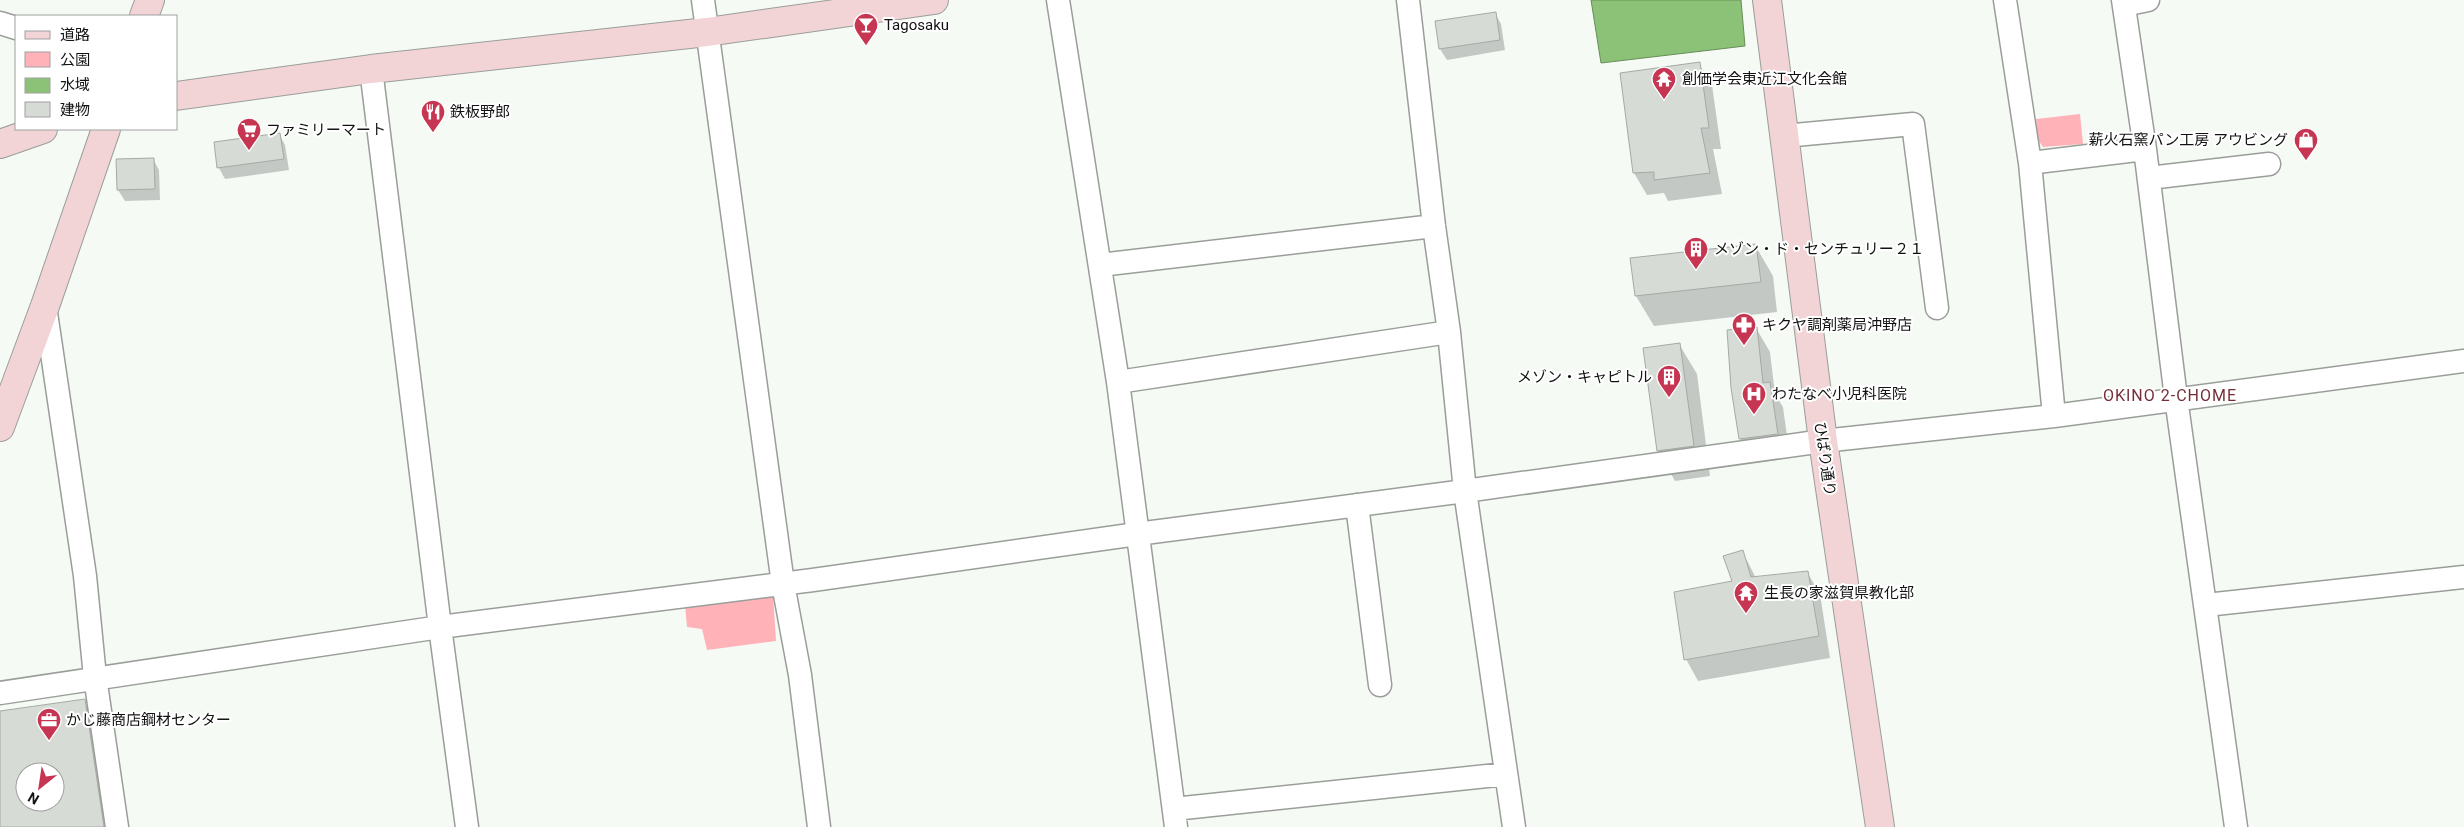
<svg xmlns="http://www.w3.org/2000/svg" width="2464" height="827" font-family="Roboto,'Noto Sans JP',sans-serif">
<rect width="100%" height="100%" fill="#f6faf5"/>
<!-- green -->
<path fill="#ffb3b9" d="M2080,114L2083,144L2043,147L2038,140L2036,119Z
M773,594L776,641L707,650L702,629L687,627L685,605Z"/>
<!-- water -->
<path fill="#8cc277" stroke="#678d58" d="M1591,0H1741L1745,46L1601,63Z"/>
<!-- shadow -->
<path fill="#0003" fill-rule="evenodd" d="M1495,13L1501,24L1505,50L1447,60L1440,49Z
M1699,64L1712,85L1721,149H1713L1722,194L1668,201L1664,193L1647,195L1634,173L1621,74Z
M279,134L285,145L289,170L225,179L219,168Z
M153,159L159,170L160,200L125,201L118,190Z
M1755,245L1773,276L1777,312L1654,326L1636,296Z
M1756,328L1770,352L1775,394L1783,407L1790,458L1754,463L1740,439L1732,388Z
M1679,344L1697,374L1710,476L1675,481L1658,451Z
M1742,551L1756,578L1807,572L1820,594L1830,658L1698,681L1686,659L1734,582Z
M84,701L96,721L113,827H0V712ZM25,772H55V802H25Z"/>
<!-- building -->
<path fill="#d7dbd6" stroke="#a6aaa5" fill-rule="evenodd" d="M1496,12L1500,40L1439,49L1435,21Z
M1700,62L1709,128H1701L1710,173L1654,180V172L1633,173L1620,73Z
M280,133L284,159L217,168L214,142Z
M154,158L155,189L117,190L116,159Z
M1756,244L1761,282L1635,296L1630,258Z
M1757,327L1763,383L1770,382L1778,434L1739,439L1731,388L1727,330Z
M1680,343L1694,446L1657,451L1643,348Z
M1743,550L1751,577L1808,571L1819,636L1684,660L1674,592L1732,581L1723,556Z
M85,699L104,827H0V711ZM25,772H55V802H25Z"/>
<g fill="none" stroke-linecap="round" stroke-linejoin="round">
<defs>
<path id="street" d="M703,0L783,584L800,675L819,827
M1058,0L1118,382L1176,827
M1408,0L1434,226L1449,332L1465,491L1514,827
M2005,0L2030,163L2054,416
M2123,0L2145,149L2176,398L2236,827
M2124,5L2148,0
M0,23L16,28
M371,69L440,627L467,827
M1784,136L1913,124L1937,308
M2030,163L2145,149
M2149,178L2269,164
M1100,265L1434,226
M45,306L85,576L95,677L117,827
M1118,382L1449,332
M1357,505L1380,685
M2206,605L2464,577
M0,693L440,627L813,580L1137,534L1465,491L1823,441L2054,416L2464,361
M1174,809L1506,774"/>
<path id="secondary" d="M1767,0L1823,441L1880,827
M144,16L150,0
M176,96L371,69L707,32L934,0
M0,144L43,129
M0,427L45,306L106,129"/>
</defs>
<!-- street casing -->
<use href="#street" stroke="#9a9e99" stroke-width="25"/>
<!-- secondary casing -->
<use href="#secondary" stroke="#9a9e99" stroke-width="30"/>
<!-- street -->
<use href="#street" stroke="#fff" stroke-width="22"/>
<!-- secondary -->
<use href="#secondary" stroke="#f2d4d7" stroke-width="28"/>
</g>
<!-- icons -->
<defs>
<symbol id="bar-pin" viewBox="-11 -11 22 30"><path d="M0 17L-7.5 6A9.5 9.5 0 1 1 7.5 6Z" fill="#c63652" stroke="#fff"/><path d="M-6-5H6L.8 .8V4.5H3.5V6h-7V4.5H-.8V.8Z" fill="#fff"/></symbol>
<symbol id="temple-pin" viewBox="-11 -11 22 30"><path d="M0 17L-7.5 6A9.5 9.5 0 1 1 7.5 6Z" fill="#c63652" stroke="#fff"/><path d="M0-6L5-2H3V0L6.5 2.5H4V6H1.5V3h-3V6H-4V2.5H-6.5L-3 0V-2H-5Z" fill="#fff"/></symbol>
<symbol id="restaurant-pin" viewBox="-11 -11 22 30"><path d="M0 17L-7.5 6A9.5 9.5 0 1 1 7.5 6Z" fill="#c63652" stroke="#fff"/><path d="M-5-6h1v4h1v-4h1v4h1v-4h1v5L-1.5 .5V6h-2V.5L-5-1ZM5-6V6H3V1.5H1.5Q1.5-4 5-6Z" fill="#fff"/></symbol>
<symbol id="supermarket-pin" viewBox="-11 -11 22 30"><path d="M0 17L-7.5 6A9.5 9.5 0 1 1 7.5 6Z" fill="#c63652" stroke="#fff"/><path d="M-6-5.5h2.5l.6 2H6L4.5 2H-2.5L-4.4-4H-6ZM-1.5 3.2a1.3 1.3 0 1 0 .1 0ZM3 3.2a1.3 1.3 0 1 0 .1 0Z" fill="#fff"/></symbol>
<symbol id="shop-pin" viewBox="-11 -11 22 30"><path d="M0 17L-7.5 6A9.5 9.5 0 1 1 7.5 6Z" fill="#c63652" stroke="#fff"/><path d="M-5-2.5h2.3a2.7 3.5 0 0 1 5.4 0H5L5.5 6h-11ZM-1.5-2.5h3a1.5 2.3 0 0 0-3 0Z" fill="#fff"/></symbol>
<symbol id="building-pin" viewBox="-11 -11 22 30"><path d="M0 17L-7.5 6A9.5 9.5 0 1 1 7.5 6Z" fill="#c63652" stroke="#fff"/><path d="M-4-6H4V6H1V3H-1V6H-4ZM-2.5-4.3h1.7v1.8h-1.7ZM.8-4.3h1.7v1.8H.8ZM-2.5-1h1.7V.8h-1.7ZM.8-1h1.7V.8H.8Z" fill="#fff"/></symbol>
<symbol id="pharmacy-pin" viewBox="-11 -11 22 30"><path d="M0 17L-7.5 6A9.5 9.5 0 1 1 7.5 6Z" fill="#c63652" stroke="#fff"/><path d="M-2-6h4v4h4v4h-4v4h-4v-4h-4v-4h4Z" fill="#fff"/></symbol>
<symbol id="hospital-pin" viewBox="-11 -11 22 30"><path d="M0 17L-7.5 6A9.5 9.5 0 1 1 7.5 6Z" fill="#c63652" stroke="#fff"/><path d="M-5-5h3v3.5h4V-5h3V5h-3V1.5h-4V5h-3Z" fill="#fff"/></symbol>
<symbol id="office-pin" viewBox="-11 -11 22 30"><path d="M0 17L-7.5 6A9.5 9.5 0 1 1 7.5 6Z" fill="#c63652" stroke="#fff"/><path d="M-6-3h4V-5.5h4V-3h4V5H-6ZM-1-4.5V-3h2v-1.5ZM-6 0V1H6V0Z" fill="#fff"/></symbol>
</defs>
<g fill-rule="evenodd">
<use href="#bar-pin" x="852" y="11" width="28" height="38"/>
<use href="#temple-pin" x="1650" y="65" width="28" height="38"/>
<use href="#restaurant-pin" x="419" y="98" width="28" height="38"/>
<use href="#supermarket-pin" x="235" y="116" width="28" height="38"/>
<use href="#shop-pin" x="2292" y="126" width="28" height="38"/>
<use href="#building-pin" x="1682" y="235" width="28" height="38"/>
<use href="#pharmacy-pin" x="1730" y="311" width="28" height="38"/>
<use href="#building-pin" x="1655" y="363" width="28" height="38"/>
<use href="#hospital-pin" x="1740" y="380" width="28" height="38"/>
<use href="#temple-pin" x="1732" y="579" width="28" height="38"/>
<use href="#office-pin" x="35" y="706" width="28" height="38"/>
</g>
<g text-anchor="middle" stroke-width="4" stroke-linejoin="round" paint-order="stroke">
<!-- poi labels -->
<g font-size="15" fill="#111211" stroke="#fff" text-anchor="start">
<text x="884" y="30">Tagosaku</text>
<text x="1682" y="84">創価学会東近江文化会館</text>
<text x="450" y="117">鉄板野郎</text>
<text x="266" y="135">ファミリーマート</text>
<text x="2288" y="145" text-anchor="end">薪火石窯パン工房 アウビング</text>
<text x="1714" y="254">メゾン・ド・センチュリー２１</text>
<text x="1762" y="330">キクヤ調剤薬局沖野店</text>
<text x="1652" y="382" text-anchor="end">メゾン・キャピトル</text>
<text x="1772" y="399">わたなべ小児科医院</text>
<text x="1764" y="598">生長の家滋賀県教化部</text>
<text x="66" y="725">かじ藤商店鋼材センター</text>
</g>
<!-- street labels -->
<g font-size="15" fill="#111211" stroke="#fff">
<text transform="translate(1825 459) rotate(82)" y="5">ひばり通り</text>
</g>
<!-- neighbourhood labels -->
<g font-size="16" letter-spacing="1" fill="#752e38" stroke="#fff">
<text x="2170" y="401">OKINO 2-CHOME</text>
</g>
</g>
<!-- legend -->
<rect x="15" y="15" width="162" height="115" fill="#ffffff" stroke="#a0a0a0"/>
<rect x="25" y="31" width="25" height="8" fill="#f2d4d7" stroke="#a0a0a0"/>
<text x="60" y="40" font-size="15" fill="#111211">道路</text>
<rect x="25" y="52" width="25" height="15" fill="#ffb3b9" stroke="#a0a0a0"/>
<text x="60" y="65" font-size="15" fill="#111211">公園</text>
<rect x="25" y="78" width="25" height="15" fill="#8cc277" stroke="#a0a0a0"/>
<text x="60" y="90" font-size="15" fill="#111211">水域</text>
<rect x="25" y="102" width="25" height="15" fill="#d7dbd6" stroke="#a0a0a0"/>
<text x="60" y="115" font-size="15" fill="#111211">建物</text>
<!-- north arrow -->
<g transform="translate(40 787) rotate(210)"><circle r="24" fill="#ffffff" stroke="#a0a0a0"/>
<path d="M0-4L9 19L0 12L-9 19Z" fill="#c63652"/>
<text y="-8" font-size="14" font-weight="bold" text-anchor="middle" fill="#111211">N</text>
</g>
</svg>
